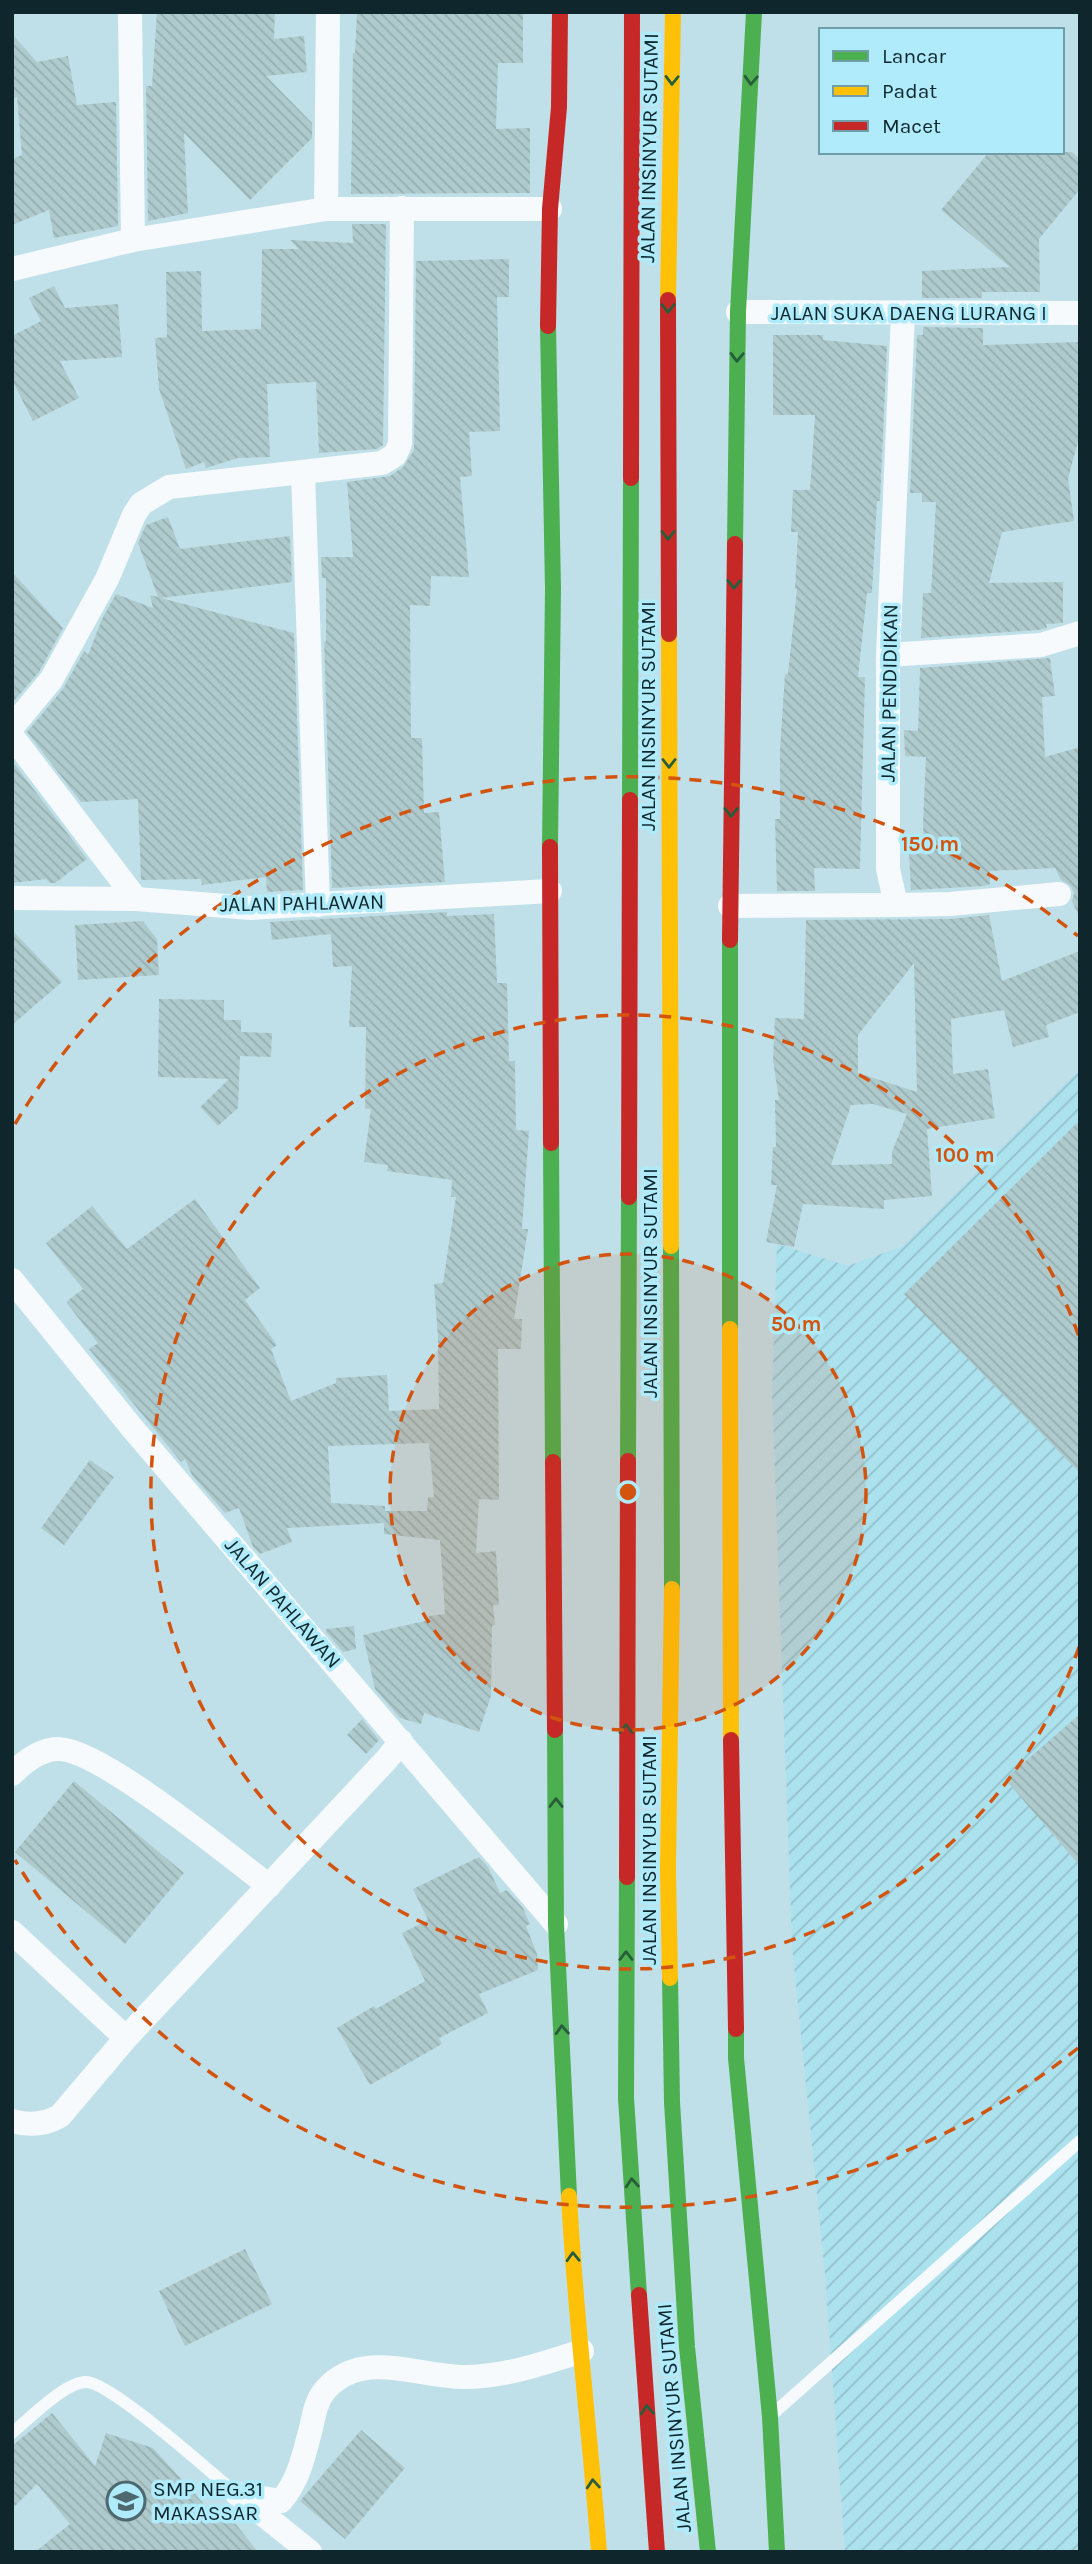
<svg xmlns="http://www.w3.org/2000/svg" width="1092" height="2564" font-family="Karla,sans-serif">
<defs>
<pattern id="industrial-furrows" width="10" height="10" patternUnits="userSpaceOnUse" patternTransform="scale(1.75)"><rect width="10" height="10" fill="#ace1ee"/><path d="M-1 1l2-2M0 10L10 0M9 11l2-2" fill="none" stroke="#93c1cc"/></pattern>
<pattern id="building-back-hatch" width="6" height="6" patternUnits="userSpaceOnUse" patternTransform="scale(1.75)"><rect width="6" height="6" fill="#afcacd"/><path d="M-1 5l2 2M0 0l6 6M5-1l2 2" fill="none" stroke="#95aeb0"/></pattern>
</defs>
<rect width="100%" height="100%" fill="#c0e0e9"/>
<!-- industrial -->
<path fill="url(#industrial-furrows)" d="M1080,1069V2552H845L825,2274L792,1946L772,1391L777,1244L848,1266L903,1246Z"/>
<!-- building -->
<path fill="url(#building-back-hatch)" fill-rule="evenodd" d="M157,12H275L274,39L304,36L307,72L266,76L312,123V138L250,200L184,133L188,213L148,221L146,86H152Z
M357,12H523V63H498L496,129L530,128V193L351,194L353,53H355Z
M12,34L37,62L68,56L77,105L116,102L118,226L54,238L49,210L12,225V159L22,155L17,97L12,98Z
M989,152H1072L1080,159V189L1039,239L1040,292H982V298H922V271L1010,267L941,210Z
M352,224H386L383,445L377,449L319,453L316,382L267,384L270,457L238,458L206,468L204,462L186,469L159,389L155,338L167,337L166,272L201,271L202,331L261,329L262,249H299L290,240L353,243Z
M509,259V297H497L500,431L469,432L472,476L460,477L469,577L431,576L430,606L410,605L411,738H422L424,813L439,812L445,882L332,888L324,641L326,642V578H322L321,557H353L347,482L390,476L403,467L414,450L416,261Z
M54,286L65,308L118,304L122,357L60,361L79,398L33,421L12,380V336L41,321L29,298Z
M923,327L983,328V345L1079,342L1078,441L1068,479L1074,521L1002,532L989,583L1063,582V623L1046,624L1047,628L1038,630L921,638L923,593H931L936,502H922V493H910L917,335H923Z
M773,335H823V340L887,346L880,501H877L872,593H867L858,677H865L860,869L814,868L815,891H777L775,819H780V750L785,674H788L797,589H795L798,532H791L793,490H810L815,415H773Z
M168,517L180,549L290,536L292,582L161,598L294,633L303,890L267,892L266,877L202,885L201,879L141,880L138,799L81,802L27,732L63,689L84,651L88,655L102,619L116,594L153,608L150,595L158,597L138,543L146,525Z
M12,572L63,628L39,672L12,703Z
M1050,658L1055,696L1042,697L1045,757L1080,747V918L1072,901L1074,893L1071,886L1061,880L1055,868L990,871V884L984,886L911,890L909,854L924,853L923,823L926,757L905,756L904,730L918,731L920,668Z
M12,761L87,859L55,883H50L46,879L12,883Z
M447,912V916L494,914L497,983H507L509,1061H515L516,1130L529,1131L522,1229H528L514,1319H522L521,1349H498L499,1500L479,1499L476,1553L496,1551L499,1605H493L495,1625L492,1626L491,1696L479,1732L424,1713L421,1724L400,1718L375,1689L363,1635L429,1620V1616L445,1614L440,1540L384,1534V1523L287,1528L292,1542L260,1554L253,1547L239,1508L225,1513L192,1475L185,1459L181,1462L89,1349L98,1343L66,1302L83,1289L46,1243L92,1206L127,1249L195,1199L260,1288L245,1300L277,1345L271,1349L291,1401L336,1383V1378L387,1375L389,1411L439,1409L438,1337L434,1284L443,1283L456,1197H451L452,1180L387,1171L388,1165L364,1162L371,1109H365L366,1027H349L352,966L333,967L331,934L272,940L270,922ZM429,1443L434,1497H428L427,1511H385V1506L331,1503L328,1446Z
M989,915L1002,981L1080,951V1012L1046,1025L1049,1037L1013,1047L1004,1010L951,1019L953,1074L988,1069L995,1118L927,1129L932,1196L884,1200V1209L803,1204L794,1247L766,1242L777,1185H771L773,1147H776L775,1100H779L773,1060L775,1018L804,1019L806,920L950,919ZM914,963L917,1092L858,1073V1035ZM873,1104L907,1114L892,1152V1164L831,1165L851,1105Z
M143,921L157,939L159,975L78,980L75,925Z
M12,930L62,982L12,1025Z
M159,999L224,1000V1020H241V1032L272,1033L271,1057L240,1056L238,1108L218,1126L200,1107L229,1079L158,1077Z
M1080,1120V1473L904,1294Z
M90,1460L114,1477L64,1545L41,1528Z
M354,1626L356,1649L343,1652L326,1632V1629Z
M1080,1714V1866L1005,1779Z
M362,1719L379,1740L366,1754L347,1735Z
M74,1781L184,1873L125,1944L15,1852Z
M479,1857L488,1867L500,1893L507,1890L523,1908L530,1924L526,1926L537,1954L538,1970L479,1994L488,2013L439,2038L442,2044L370,2085L337,2028L374,2006L376,2009L425,1981L402,1933L428,1920L413,1889Z
M245,2249L272,2304L185,2346L159,2291Z
M52,2413L95,2466L106,2433L153,2448L214,2515L223,2508L258,2552H35L70,2524L37,2484L12,2509V2446Z
M361,2430L405,2468L345,2539L300,2501Z"/>
<g fill="none" stroke-linecap="round" stroke-linejoin="round">
<!-- lane -->
<path stroke="#f6fafc" stroke-width="12" d="M775,2412L1080,2141
M12,2433C29,2419 65,2382 86,2382C111,2382 212,2474 237,2494"/>
<!-- street -->
<path stroke="#f6fafc" stroke-width="24" d="M130,12L133,240
M326,209L328,12
M12,269L133,240L326,209H550
M738,312L1080,313
M303,473L318,905
M888,655L1041,645L1080,633
M12,727L51,680L107,579L134,515L141,504L169,487L382,463L395,455L400,444L402,208
M12,736L136,899
M12,898L136,899L251,908L550,891
M896,905L950,904L1059,894
M730,906L896,905L888,869V655L903,314
M12,1280L133,1429L556,1924
M12,1774C24,1762 40,1749 58,1749C99,1748 231,1857 269,1886
M12,1932L126,2038
M12,2121C29,2126 44,2125 60,2116L126,2038L388,1758L401,1741
M237,2494L281,2501C299,2480 304,2455 311,2428C314,2415 316,2400 326,2389C365,2347 421,2379 468,2377C507,2376 545,2363 582,2351
M240,2496L310,2552"/>
<!-- fast -->
<path stroke="#4caf50" stroke-width="16" d="M548,326L553,588L550,847
M735,544L738,312L754,12
M630,800L631,478
M730,940V1329
M551,1143L553,1462
M671,1246L672,1589
M628,1461L629,1197
M555,1730L556,1924L569,2196
M627,1877L626,2098L639,2295
M670,1978L672,2102L687,2347L708,2552
M736,2029V2058L770,2417L777,2552"/>
<!-- slow -->
<path stroke="#ffc107" stroke-width="16" d="M668,300L673,12
M669,634L671,1246
M730,1329L731,1740
M670,1978L668,1869L672,1589
M569,2196C575,2315 590,2433 599,2552"/>
<!-- jam -->
<path stroke="#c62828" stroke-width="16" d="M668,300L669,634
M548,326L550,209L559,107L560,12
M631,478L632,12
M550,847L551,1143
M730,940L735,544
M629,1197L630,800
M553,1462L555,1730
M731,1740L736,2029
M627,1877L628,1461
M639,2295L657,2552"/>
</g>
<!-- one-way arrows -->
<defs><path id="oneway-chevron" d="M-2-3.5L2.5 0L-2 3.5" fill="none" stroke-width="1.6" stroke-linecap="round" stroke-linejoin="round" transform="scale(1.75)"/></defs>
<g stroke="#275d3a">
<use href="#oneway-chevron" transform="translate(672 80) rotate(91)"/>
<use href="#oneway-chevron" transform="translate(751 80) rotate(93)"/>
<use href="#oneway-chevron" transform="translate(668 308) rotate(90)"/>
<use href="#oneway-chevron" transform="translate(737 357) rotate(91)"/>
<use href="#oneway-chevron" transform="translate(668 535) rotate(90)"/>
<use href="#oneway-chevron" transform="translate(734 584) rotate(91)"/>
<use href="#oneway-chevron" transform="translate(669 763) rotate(90)"/>
<use href="#oneway-chevron" transform="translate(731 812) rotate(91)"/>
<use href="#oneway-chevron" transform="translate(626 1729) rotate(-90)"/>
<use href="#oneway-chevron" transform="translate(556 1803) rotate(-90)"/>
<use href="#oneway-chevron" transform="translate(626 1956) rotate(-90)"/>
<use href="#oneway-chevron" transform="translate(562 2030) rotate(-93)"/>
<use href="#oneway-chevron" transform="translate(632 2183) rotate(-94)"/>
<use href="#oneway-chevron" transform="translate(573 2257) rotate(-92)"/>
<use href="#oneway-chevron" transform="translate(647 2410) rotate(-94)"/>
<use href="#oneway-chevron" transform="translate(593 2484) rotate(-94)"/>
</g>
<!-- distance rings -->
<circle cx="628" cy="1492" r="238" fill="#d2540f" fill-opacity=".12"/>
<g fill="none" stroke="#d2540f" stroke-width="3.5" stroke-dasharray="12 9">
<circle cx="628" cy="1492" r="238"/>
<path d="M1079 1647A477 477 0 1 1 1079 1337"/>
<path d="M1078 2048A715 715 0 0 1 15 1860M15 1124A715 715 0 0 1 1078 936"/>
</g>
<!-- icons -->
<defs>
<symbol id="school-ring" viewBox="-11 -11 22 22"><circle r="9.5" fill="#afebfa" stroke="#4d686e" stroke-width="1.5"/><path d="M0-5L7-2L0 1L-7-2ZM-4 1L0 2.5L4 1V4Q0 6-4 4Z" fill="#4d686e"/></symbol>
</defs>
<g fill-rule="evenodd">
<use href="#school-ring" x="104" y="2479" width="44" height="44"/>
</g>
<g text-anchor="middle" stroke-width="7" stroke-linejoin="round" paint-order="stroke">
<!-- street labels -->
<g font-size="21" fill="#0f272c" stroke="#afebfa">
<text transform="translate(649 148) rotate(-89)" y="7">JALAN INSINYUR SUTAMI</text>
<text x="909" y="320">JALAN SUKA DAENG LURANG I</text>
<text transform="translate(889 693) rotate(-89)" y="7">JALAN PENDIDIKAN</text>
<text transform="translate(648 716) rotate(-90)" y="7">JALAN INSINYUR SUTAMI</text>
<text transform="translate(302 903) rotate(-1)" y="7">JALAN PAHLAWAN</text>
<text transform="translate(650 1283) rotate(-90)" y="7">JALAN INSINYUR SUTAMI</text>
<text transform="translate(283 1603) rotate(49)" y="7">JALAN PAHLAWAN</text>
<text transform="translate(649 1850) rotate(-90)" y="7">JALAN INSINYUR SUTAMI</text>
<text transform="translate(674 2418) rotate(-95)" y="7">JALAN INSINYUR SUTAMI</text>
</g>
<!-- poi labels -->
<g font-size="21" fill="#0f272c" stroke="#afebfa" text-anchor="start">
<text x="153" y="2496">SMP NEG.31<tspan x="153" dy="24">MAKASSAR</tspan></text>
</g>
</g>
<circle cx="628" cy="1492" r="10" fill="#d2540f" stroke="#afebfa" stroke-width="3.5"/>
<g font-size="21" text-anchor="middle" font-weight="bold" fill="#d2540f" stroke="#afebfa" stroke-width="7" stroke-linejoin="round" paint-order="stroke">
<text x="930" y="851">150 m</text>
<text x="965" y="1162">100 m</text>
<text x="796" y="1331">50 m</text>
</g>
<!-- border -->
<rect width="1092" height="2564" fill="none" stroke="#0f272c" stroke-width="28"/>
<!-- legend -->
<rect x="819" y="28" width="245" height="126" fill="#afebfa" stroke="#6f9da8" stroke-width="2"/>
<rect x="833" y="51" width="35" height="10" fill="#4caf50" stroke="#6f9da8" stroke-width="2"/>
<text x="882" y="63" font-size="21" fill="#0f272c">Lancar</text>
<rect x="833" y="86" width="35" height="10" fill="#ffc107" stroke="#6f9da8" stroke-width="2"/>
<text x="882" y="98" font-size="21" fill="#0f272c">Padat</text>
<rect x="833" y="121" width="35" height="10" fill="#c62828" stroke="#6f9da8" stroke-width="2"/>
<text x="882" y="133" font-size="21" fill="#0f272c">Macet</text>
</svg>
